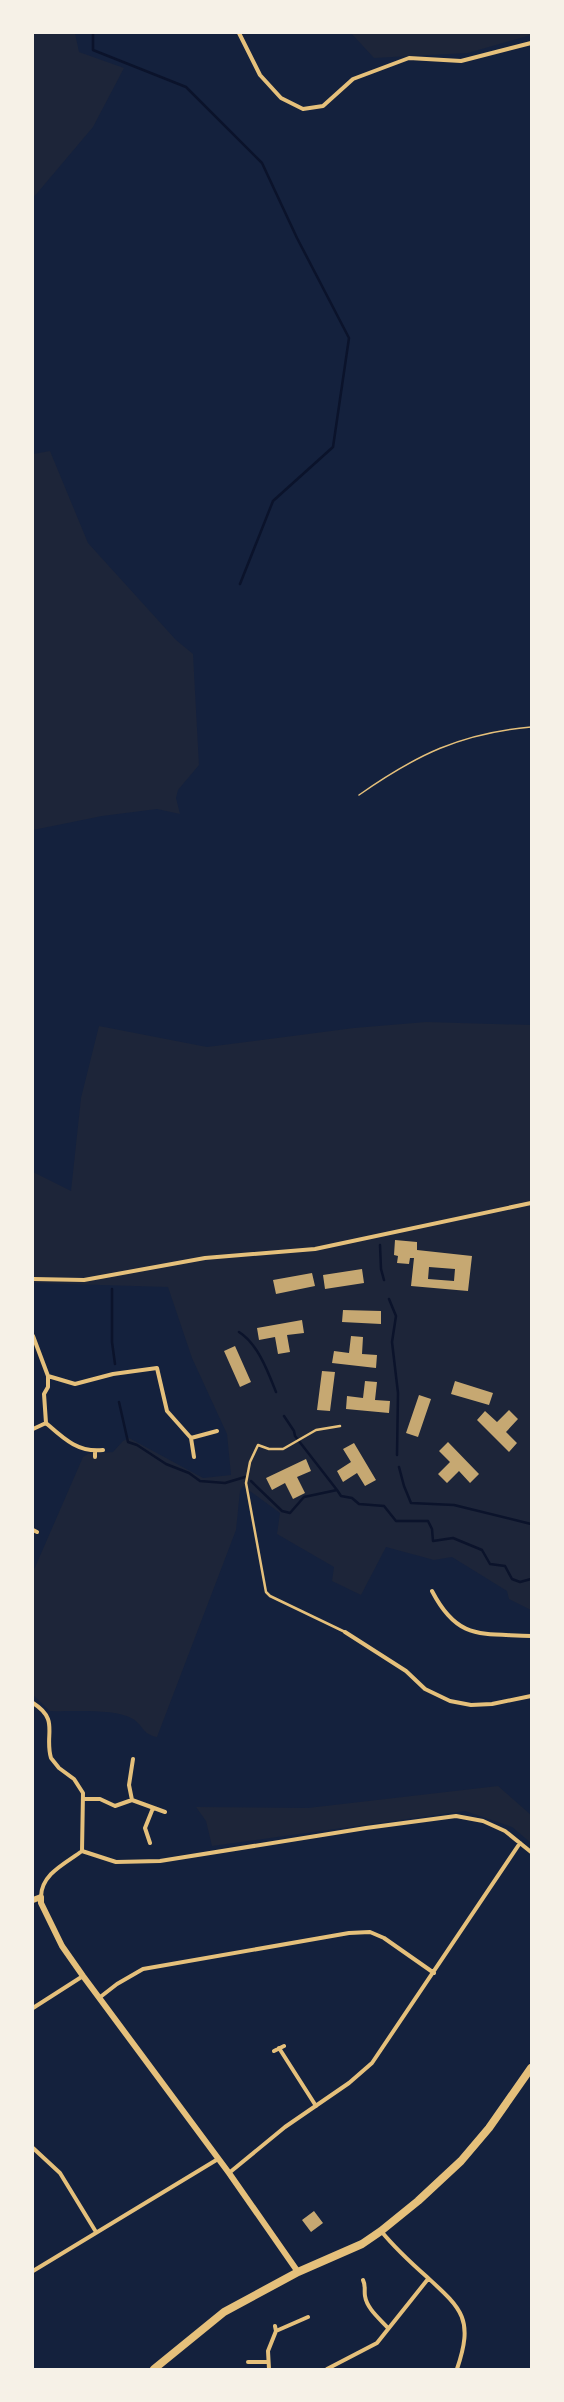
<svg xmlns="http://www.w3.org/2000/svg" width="564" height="2402" font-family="'Open Sans',sans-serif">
<rect width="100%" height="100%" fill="#14213d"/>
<!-- green -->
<path fill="#1d2539" d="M33,33H75L79,52L124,68L93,127L33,198Z
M351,33H531V35L468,53L374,58Z
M50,451L88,543L176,640L193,654L199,765L178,790L176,798L180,814L157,809L102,816L33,830V454Z
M426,1022L531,1025V1610L509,1599L507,1591L452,1557L434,1560L386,1547L361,1595L332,1581L334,1567L277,1534L280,1513L243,1486L240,1491L236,1530L157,1737C142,1734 144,1726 133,1719C114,1708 73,1712 50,1711L33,1695V1572L83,1457L88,1454L113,1452L123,1441L129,1438L203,1478L231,1475L227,1434L192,1358L168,1287L33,1283V1172L71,1191L81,1098L99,1026L207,1047L354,1028Z
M498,1786L531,1815V1843L512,1827L465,1811L212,1846L206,1821L196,1807L308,1808Z"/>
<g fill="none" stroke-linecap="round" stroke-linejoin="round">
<!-- stream -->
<path stroke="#0b132b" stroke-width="2.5" d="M93,33V50L186,87L262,163L297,238L349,338L333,447L273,501L240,584
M380,1245L381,1269L384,1280
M112,1289V1342L115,1364
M389,1299L396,1316L392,1342L398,1393L397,1455
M239,1332C258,1344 268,1372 276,1392
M119,1402L128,1442L137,1445L166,1464L189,1473L200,1481L225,1483L245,1477
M284,1416L294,1431L295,1436L337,1490
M399,1467L404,1486L411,1503L454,1505L531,1524
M251,1481L282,1511L290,1513L304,1497L337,1490L341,1496L352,1498L359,1504L384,1506L396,1521H428L432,1529L433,1541L453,1538L482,1550L490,1564L505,1566L512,1579L520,1582L531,1579"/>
</g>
<!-- building -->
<path fill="#c6a872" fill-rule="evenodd" d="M395,1240L417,1242V1250L472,1256L468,1291L411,1286L414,1258H410L409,1264L397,1263L398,1256L394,1255ZM429,1267L455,1269L454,1281L428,1279Z
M362,1269L364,1283L325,1289L323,1275Z
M312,1273L315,1286L276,1294L273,1280Z
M343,1310L381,1311V1324L342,1322Z
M302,1320L304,1333L287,1335L290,1352L278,1354L275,1337L259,1340L257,1328Z
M351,1336L363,1337L362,1354L377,1355L376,1368L332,1363L334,1351L349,1353Z
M235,1346L251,1382L240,1387L224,1351Z
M322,1371L335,1372L330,1411L317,1410Z
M365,1381L377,1382L375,1400L390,1401L389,1413L346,1409L347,1396L363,1398Z
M455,1381L493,1393L489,1405L451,1394Z
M419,1395L431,1399L418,1437L406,1433Z
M509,1410L518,1419L506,1432L517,1443L509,1452L477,1420L485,1411L497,1422Z
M448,1442L479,1474L470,1483L459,1471L447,1483L438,1474L450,1462L439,1451Z
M354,1443L376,1480L365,1486L357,1473L343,1482L337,1471L351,1462L343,1449Z
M306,1459L311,1471L297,1477L305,1493L293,1499L285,1483L272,1490L266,1478Z
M314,2211L323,2223L311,2232L302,2220Z"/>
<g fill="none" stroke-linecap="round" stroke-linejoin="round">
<!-- path -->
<path stroke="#e5c07b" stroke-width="1.5" d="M359,795C416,755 461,733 531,727"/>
<!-- service -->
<path stroke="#e5c07b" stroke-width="2.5" d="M340,1426L316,1430L283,1449H269L258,1445L250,1462L246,1483L266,1592L270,1596L345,1632"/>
<!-- minor -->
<path stroke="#e5c07b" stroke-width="4" d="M239,33L260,75L281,98L303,109L323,106L353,79L409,58L461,61L531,43
M33,1279L84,1280L205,1258L315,1249L531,1203
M33,1336L48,1376V1387L44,1394L46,1423C63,1438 78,1453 103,1450
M48,1376L75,1384L113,1374L157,1368L167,1411L191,1438
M33,1429L46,1423
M95,1451V1457
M194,1457L191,1438L217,1431
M33,1530L37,1532
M432,1591C458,1641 481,1633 531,1636
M345,1632L406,1671L425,1689L450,1701L471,1705L492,1704L531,1696
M33,1703C60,1720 44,1734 51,1758L59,1768L74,1779L83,1793L82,1851C66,1863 41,1874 41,1897
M84,1799H100L115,1806L132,1800L129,1785L133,1759
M132,1800L165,1812
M150,1843L145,1828L153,1808
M82,1851L116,1862L160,1861L366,1828L456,1816L483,1821L505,1831L531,1852
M99,1998L117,1984L143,1969L349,1933L370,1932L384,1938L434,1973
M33,2008L83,1976
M279,2048L316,2106
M274,2051L284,2046
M33,2148L60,2173L96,2232
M229,2173L285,2127L349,2083L372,2063L520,1843
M381,2231C395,2248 410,2262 427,2277C462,2309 474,2319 457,2369
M33,2271L218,2159
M363,2280C366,2286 364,2290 365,2296C367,2309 380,2319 388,2328
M276,2331L308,2317
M248,2362H268
M269,2369L268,2351L276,2331L275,2326
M327,2369L377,2343L428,2279"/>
<!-- tertiary -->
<path stroke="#e5c07b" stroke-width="6" d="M33,1900L41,1897V1903L62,1946L83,1976L229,2173L298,2272"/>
<!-- primary -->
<path stroke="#e5c07b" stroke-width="8" d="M154,2369L224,2312L298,2272L362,2244L381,2231L418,2201L461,2161L489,2128L531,2068"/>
</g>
<!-- border -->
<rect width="564" height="2402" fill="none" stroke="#f6f1e7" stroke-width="68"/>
</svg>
